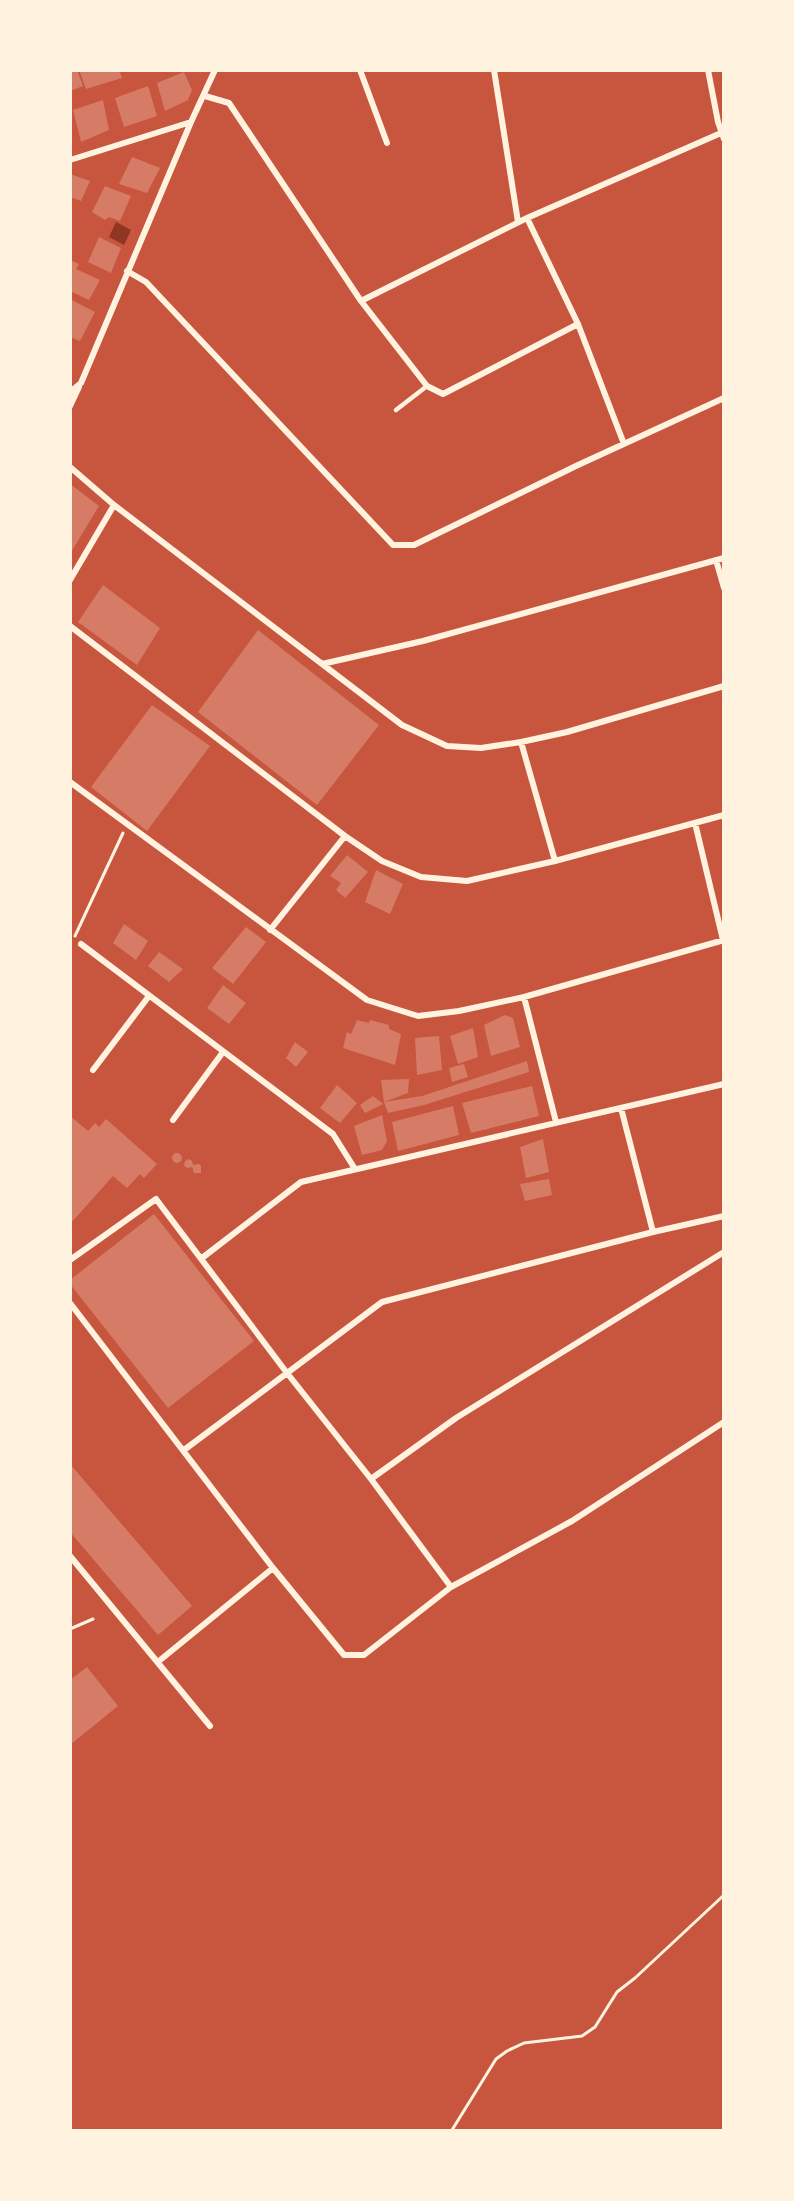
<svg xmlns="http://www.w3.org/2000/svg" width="794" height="2201" font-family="Lato,sans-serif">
<rect width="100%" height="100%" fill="#c8553d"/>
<!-- water -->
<path fill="#8f3625" d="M116,222L131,230L124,245L109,237Z"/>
<!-- building -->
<path fill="#d67c66" d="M70,70H77L83,86L70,91Z
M79,70H119L122,78L86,89Z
M184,72L192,90L188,100L165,111L157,83Z
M148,86L157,116L124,127L115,98Z
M103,100L109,130L81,142L73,110Z
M132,157L160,168L147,193L119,184Z
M70,174L90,181L81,201L70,197Z
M105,186L131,196L120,221L109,217L105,220L92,212Z
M99,237L121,248L111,273L88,262Z
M70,260L79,264L76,269L100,280L89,300L70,291Z
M70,299L95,312L80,341L70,337Z
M70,484L99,506L70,554Z
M103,585L160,628L137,665L78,622Z
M258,630L379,725L317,805L198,712Z
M152,705L210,746L147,831L91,787Z
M347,855L368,872L345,898L336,890L341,883L330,876Z
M376,870L403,884L390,914L365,902Z
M124,924L148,941L136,960L113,943Z
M246,927L266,942L233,984L212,968Z
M159,952L183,969L169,982L148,966Z
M223,985L246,1003L229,1024L207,1008Z
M505,1015L513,1018L520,1047L491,1056L484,1025Z
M357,1020L369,1023L370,1020L389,1025V1029L401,1034L395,1065L343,1048L347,1032L351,1034Z
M473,1028L478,1057L458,1064L450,1036Z
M439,1036L442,1070L417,1075L415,1038Z
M295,1042L308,1052L296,1067L286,1058Z
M527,1061L529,1072L424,1105L388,1113L384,1102L422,1096Z
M464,1064L468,1077L452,1082L449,1068Z
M409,1079L408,1093L384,1102L381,1080Z
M337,1085L357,1103L340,1123L320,1108Z
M532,1086L539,1116L471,1133L462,1103Z
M373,1096L383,1104L365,1113L360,1105Z
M453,1106L459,1135L398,1151L392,1122Z
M382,1115L387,1141L382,1150L362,1155L354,1126Z
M70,1116L88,1131L95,1123L99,1127L106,1119L157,1164L144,1178L140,1174L127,1188L113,1176L70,1224Z
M543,1139L549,1172L526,1178L520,1147Z
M172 1158a5 5 0 1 1 10 0a5 5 0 1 1-10 0Z
M189,1159L192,1161L193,1165L199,1164L201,1166V1173H194L192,1167L188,1168L184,1166L185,1161Z
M549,1179L552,1195L525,1201L520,1184Z
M154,1214L254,1341L168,1408L70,1284V1280Z
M70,1464L192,1606L158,1635L70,1532Z
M87,1667L118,1706L70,1745V1680Z"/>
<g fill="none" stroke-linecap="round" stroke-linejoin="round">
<!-- path -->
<path stroke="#fff3e0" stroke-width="3" d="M75,936L123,833
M70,1629L93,1619
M452,2130L496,2059L507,2051L524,2043L582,2036L595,2027L617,1992L635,1978L724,1895"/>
<!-- service -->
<path stroke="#fff3e0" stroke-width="4.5" d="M396,410L427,386"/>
<!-- minor -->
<path stroke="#fff3e0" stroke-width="6" d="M360,70L387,143
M494,70L518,222
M708,70L718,122L724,139
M205,96L229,103L361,301L427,386L443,394L578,324
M70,160L191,122
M527,218L578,324L624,444
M127,271L146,282L393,545H414L578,465L724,398
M361,301L527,218L721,133
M70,392L81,383L191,122L215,70
M70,406L79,387
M70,467L114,505L402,725L447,746L481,748L521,742L567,732L724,686
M716,560L724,588
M70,580L114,505
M70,626L345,836L382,861L421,877L467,881L555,861L724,815
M322,664L423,641L724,558
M521,742L555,861
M70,782L367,1000L418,1016L459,1011L524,997L724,940
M695,823L723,940
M270,930L345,836
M81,944L333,1134L355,1169
M524,997L556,1122
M93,1070L149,996
M621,1108L653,1232
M173,1120L223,1052
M202,1258L301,1182L724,1084
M70,1260L156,1199L287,1373L371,1479L451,1587
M70,1303L273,1568L344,1655H364L451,1587L572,1521L724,1422
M184,1450L382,1302L653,1232L724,1216
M371,1479L456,1418L724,1252
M70,1556L210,1726
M159,1661L273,1568"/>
</g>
<!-- border -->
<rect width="794" height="2201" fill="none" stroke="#fff3e0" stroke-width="144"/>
</svg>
